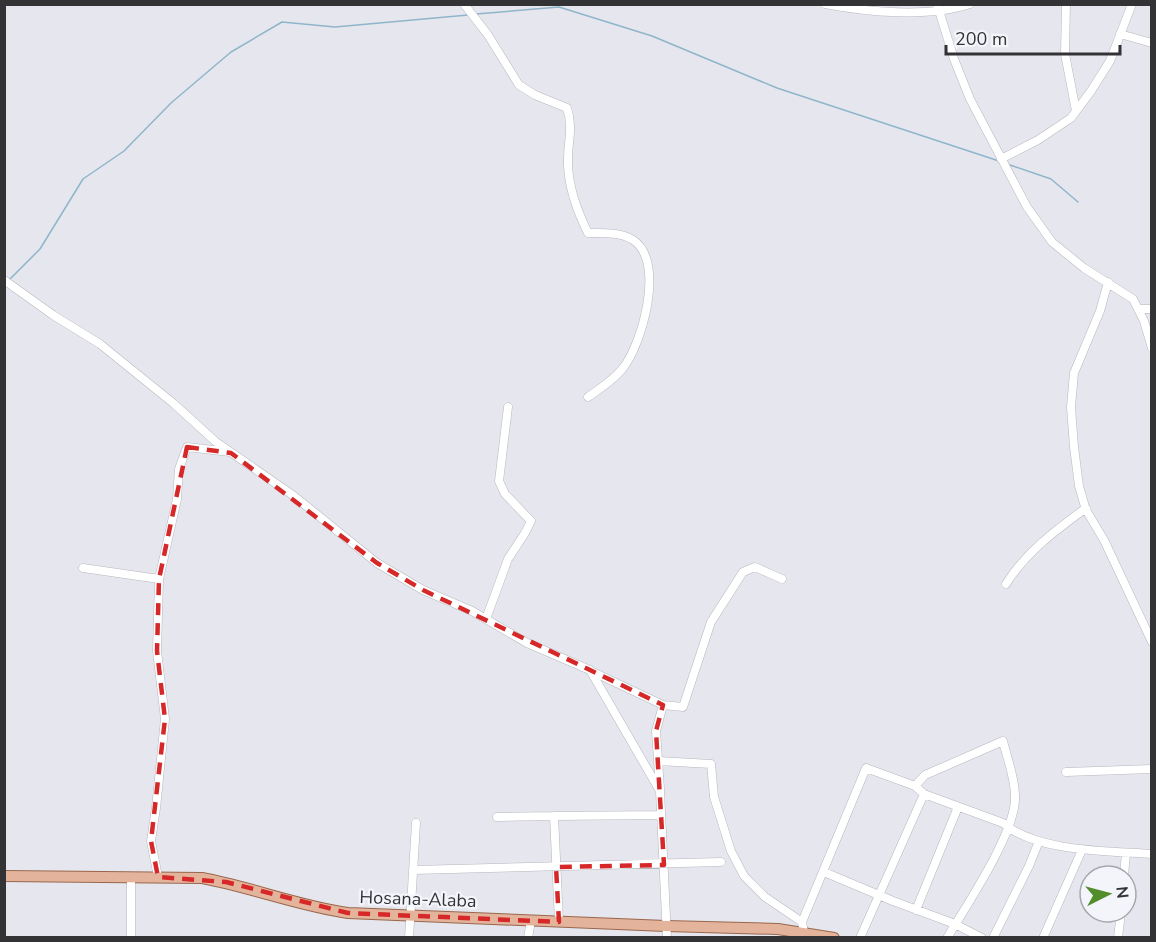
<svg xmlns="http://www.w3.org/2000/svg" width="1156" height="942" font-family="'Nunito Sans',sans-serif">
<rect width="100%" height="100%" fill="#e6e7ee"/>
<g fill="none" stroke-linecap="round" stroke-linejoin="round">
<!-- stream -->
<path stroke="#8fb5ca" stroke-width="1.5" d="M476,14L559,7L652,36L777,88L999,161
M1010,165L1051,179L1078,202
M9,280L40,249L83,179L124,151L171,103L231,52L282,22L335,27L468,15"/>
<defs>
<path id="minor" d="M464,4L488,35L519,85L535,95L567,108C574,130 567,142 568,165C569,189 577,211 588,233C602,233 621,232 633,240C666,261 642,344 623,368C614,380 599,389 588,397
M825,4C867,12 928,18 970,4
M937,4L954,59L970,99L1027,207L1052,242L1084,268L1133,299L1144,321L1152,348
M1066,4L1065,54L1076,111
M1120,34L1152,43
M1001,159L1038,140L1071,118L1091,91L1110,61L1132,4
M4,280L53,315L100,344L173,403L216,442L294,496L377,563L423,590L472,611L527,643L590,670L660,791L667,938
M1108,282L1100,311L1074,373L1071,407L1074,447L1079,486L1086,510L1104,540L1152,642
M1138,309H1152
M83,568L159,579
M1006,584C1026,552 1056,530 1086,508
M486,619L508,559L525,533L531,521L505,494L499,481L508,407
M591,671L663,705L683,707L711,622L743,572L755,567L782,579
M658,761L711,764L714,797L731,851L744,876L765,897L802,922L804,933
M1066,772L1152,769
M915,786L925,775L1003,741C1007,758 1015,778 1015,796C1017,831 966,906 947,938
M660,789L656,731L663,705
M497,817L554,816
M413,870L721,862
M824,872L893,901L955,924L982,938
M1124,876L1126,853
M158,877L151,841L156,808L165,719L157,651L159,579L177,499L179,469L187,447L230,452
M916,910L958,807
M559,922L554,816L661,815
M802,922L866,768L915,786L924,794L1003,823C1036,852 1109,851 1152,854
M131,938V877
M409,938L416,823
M528,938L531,920
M860,938L924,794
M993,938L1029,866L1039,841
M1043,938L1082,850
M1118,938L1121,912"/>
<path id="major" d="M4,876L202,878C251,887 299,906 348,913L666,926L778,929L834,938"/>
</defs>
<!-- minor casing -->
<use href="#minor" stroke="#b6b7be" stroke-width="9"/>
<!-- major casing -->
<use href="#major" stroke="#99664c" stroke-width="12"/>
<!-- minor -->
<use href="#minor" stroke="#fff" stroke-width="8"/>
<!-- major -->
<use href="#major" stroke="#e3b49b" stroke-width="10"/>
</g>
<!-- marked area -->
<path fill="none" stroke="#d62828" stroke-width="4.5" stroke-dasharray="12 8" stroke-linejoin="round" d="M187,447L231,453L377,563L423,590L663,705L656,731L664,865L556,867L559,922L348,913L226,882L158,877L151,841L165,719L157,651L159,579Z"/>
<g text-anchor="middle" stroke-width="4.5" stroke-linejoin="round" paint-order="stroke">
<!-- street labels -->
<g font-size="18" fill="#333336" stroke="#f3f5fb">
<text transform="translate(418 899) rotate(2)" y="6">Hosana-Alaba</text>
</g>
</g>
<!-- border -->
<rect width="1156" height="942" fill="none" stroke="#333336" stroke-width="12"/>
<!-- north arrow -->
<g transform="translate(1108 894) rotate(84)"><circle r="28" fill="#f3f5fb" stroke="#a6a7ac" stroke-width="1.5"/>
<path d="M0-4.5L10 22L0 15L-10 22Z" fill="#528d2c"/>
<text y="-9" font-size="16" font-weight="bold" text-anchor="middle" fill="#333336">N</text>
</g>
<!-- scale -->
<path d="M946 45v9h174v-9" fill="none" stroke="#333336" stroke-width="3"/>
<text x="955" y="45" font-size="18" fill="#333336" stroke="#f3f5fb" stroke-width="4.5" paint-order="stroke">200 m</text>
</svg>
